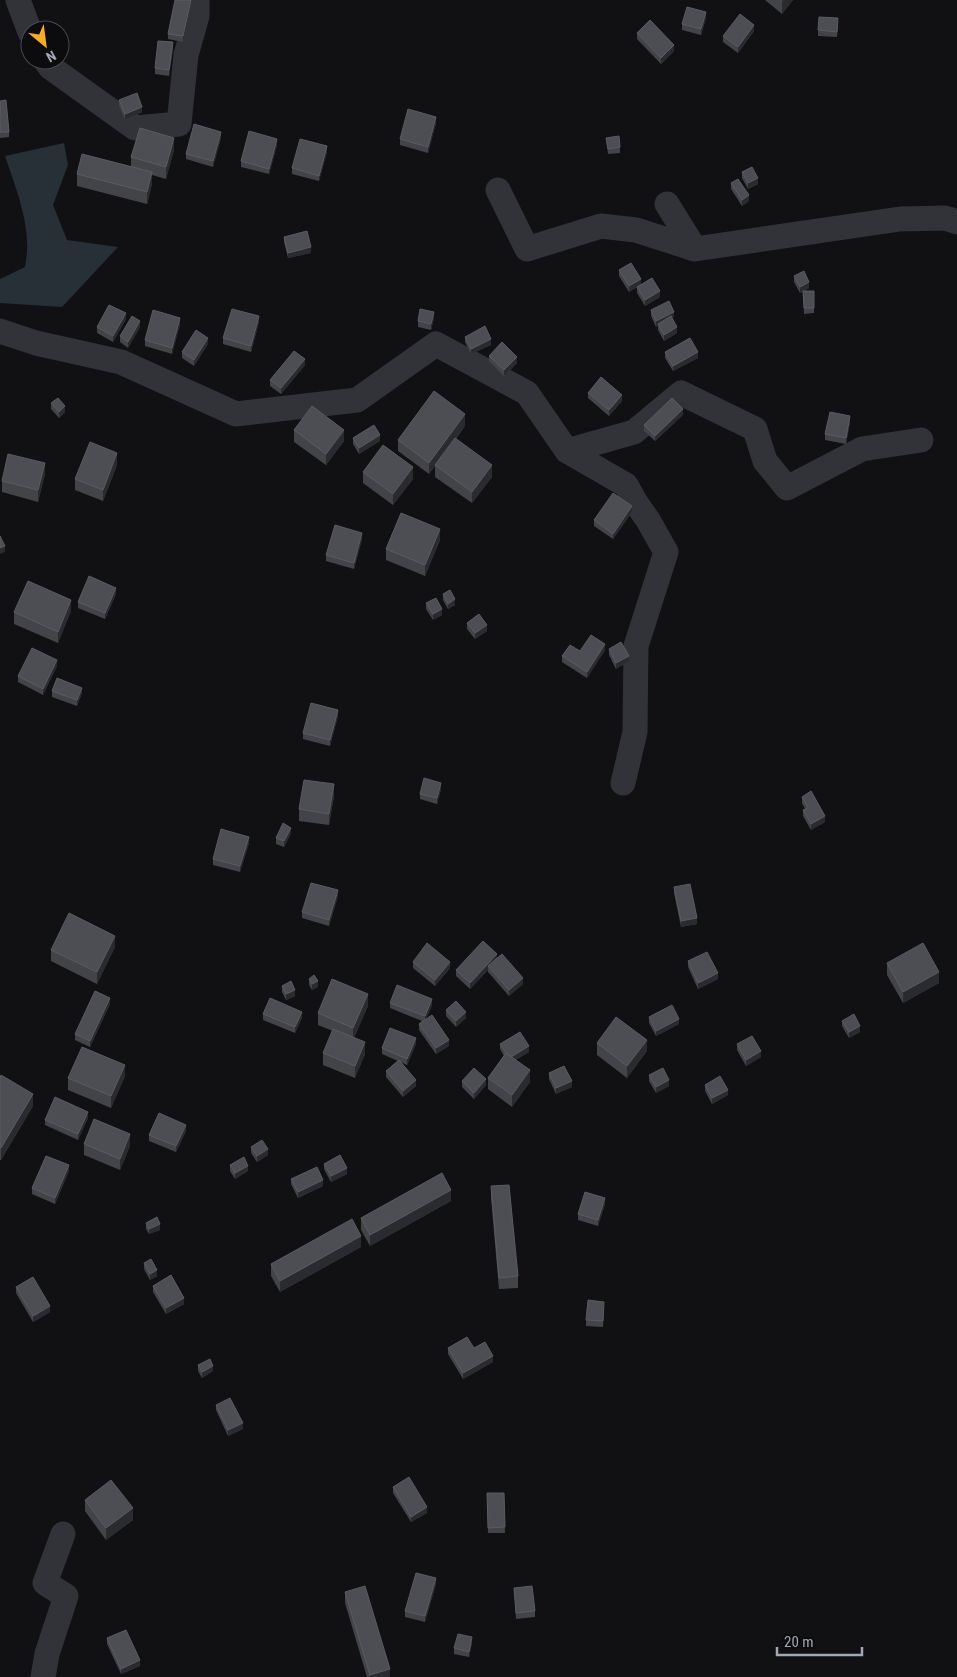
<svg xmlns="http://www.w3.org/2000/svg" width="957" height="1677" font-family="'Roboto Condensed',sans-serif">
<rect width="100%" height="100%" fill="#111113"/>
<!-- water -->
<path fill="#273037" d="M64,143L68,165L53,205L67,240L118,247L62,307L0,303V279L25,267C33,229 17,192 5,156Z"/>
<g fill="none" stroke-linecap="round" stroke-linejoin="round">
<!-- street -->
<path stroke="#323338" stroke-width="25" d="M18,0L30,32
M45,60L50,67L135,128L179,124L186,55L197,16V0
M498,190L527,249L601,226L636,230L695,249
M667,204L695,249L900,219L945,218L957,222
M0,331L36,343L121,362L236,414L357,400L436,344L527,393L567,451L634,432L681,393L755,429L765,461L787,488L862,449L921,440
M567,451L626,485L636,503L648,520L666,552L636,646L635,732L623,783
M43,1677L47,1654L66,1596L45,1583L63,1534"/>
</g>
<!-- wall -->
<path fill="#424448" d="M175,0H192L183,42L168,39V34Z
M765,0H793L782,14Z
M706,18L701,35L682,30V24Z
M838,24L837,37L818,36V30Z
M754,31L738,53L723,42V36Z
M637,33L674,51L661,64L637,39Z
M173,48L169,76L155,74V68Z
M119,100L142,112L125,120L119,106Z
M0,101L9,132V137L0,138Z
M436,123L428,153L400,145V139Z
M221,138L213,167L186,159V154Z
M606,138L620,147V153L608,154Z
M277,145L269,174L241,167V161Z
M174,150L166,179L152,175V184L147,204L77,186V174L131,167V157Z
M327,152L319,181L292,174V168Z
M742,172L758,184L748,189L742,178Z
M731,183L749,201L742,206L731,189Z
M284,237L311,253L288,258L284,242Z
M619,270L641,284L660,297L645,306L637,293V287L629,292L619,276Z
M794,276L809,288L800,293L794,282Z
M803,291H814V313L804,314Z
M651,310L674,317L672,318L677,333L664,341L658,330V326L656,327L651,316Z
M434,318L431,330L418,327V321Z
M126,319L113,342L97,333V327Z
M259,322L251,352L223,344V338Z
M180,324L172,354L145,346V340Z
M140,327L128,348L120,342V336Z
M465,337L491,345L471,354L465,342Z
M208,344L194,366L182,358V352Z
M665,352L698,358L673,371L665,358Z
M489,356L517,363L504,376L489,361Z
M305,365L281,394L270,386V380Z
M588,393L622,401L609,416L588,398Z
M51,403L65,412L59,418L51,409Z
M683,415L655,441L644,431V425Z
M850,422L846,444L825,440V434Z
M465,426L456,439L492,477L472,503L435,477V466L429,474L398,451V440Z
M294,430L344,441L326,465L294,442Z
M353,438L380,441L359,454L353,444Z
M117,465L103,501L75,490V479Z
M363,472L413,479L393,505L363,483Z
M45,474L38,502L2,492V481Z
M632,512L613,539L594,526V520Z
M362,539L354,569L326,561V555Z
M440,540L425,576L386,560V549Z
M116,594L105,619L78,608V602Z
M443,594L455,605L448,609L443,600Z
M426,603L442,615L433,620L426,609Z
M71,611L58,643L14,624V612Z
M467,623L487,631L475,639L467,629Z
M609,649L629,661L616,669L609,655Z
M605,650L587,678L562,662V656L580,651Z
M57,666L43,695L18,682V676Z
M52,691L82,693L77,706L52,697Z
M338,716L330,746L303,739V733Z
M441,789L437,804L420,799V794Z
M334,796L329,825L299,821V809Z
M802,797L825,822L811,830L803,816V810L805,809L802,803Z
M291,833L284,847L276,844V838Z
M249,843L240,872L213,865V859Z
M674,887L697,924L681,927L674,893Z
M338,896L329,926L302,918V912Z
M115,947L97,984L51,961V950Z
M497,958L523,984L509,996L488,972V970L470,989L456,976V970Z
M688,961L718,979L698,989L688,967Z
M413,962L450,968L435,986L413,968Z
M887,963L939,983L903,1003L887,975Z
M309,979L318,987L312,990L309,985Z
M282,986L295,996L286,1000L282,992Z
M390,1003L432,1005L426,1019L449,1046L436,1054L419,1030V1024L422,1021L390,1008Z
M110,1004L90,1047L75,1040V1034Z
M368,1006L354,1038L365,1054L355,1078L323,1065V1053L333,1031L318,1025V1013Z
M446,1010L466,1018L456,1027L446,1016Z
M263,1014L302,1018L295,1033L263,1020Z
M649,1017L679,1024L656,1036L649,1023Z
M842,1021L860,1032L849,1038L842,1026Z
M597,1043L647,1051L627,1078L597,1055Z
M416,1044L407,1065L401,1062L416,1086L403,1097L386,1077V1071L398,1061L382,1054V1048Z
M500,1044L529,1052L515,1060L530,1082L512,1107L488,1089V1078L504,1056L500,1049Z
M737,1044L761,1057L746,1066L737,1050Z
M549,1073L572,1087L556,1094L549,1079Z
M649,1075L669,1086L656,1093L649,1081Z
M125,1076L111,1108L68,1090V1078Z
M0,1078L33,1106L1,1160H0Z
M462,1081L486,1085L474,1099L462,1087Z
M705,1085L728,1095L712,1104L705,1091Z
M88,1118L78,1140L45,1125V1120Z
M186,1131L176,1152L149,1141V1135Z
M84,1144L130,1146L120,1170L84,1155Z
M251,1147L268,1155L257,1162L251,1153Z
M324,1164L347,1174L331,1182L324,1169Z
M230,1165L248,1171L235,1179L230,1171Z
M69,1171L55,1204L32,1194V1188Z
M291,1179L323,1186L298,1198L291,1184Z
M491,1186L518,1276V1288L499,1289L491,1198Z
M451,1201L370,1246L361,1230V1218Z
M605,1204L598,1226L578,1220V1214Z
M146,1223L160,1230L149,1234L146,1229Z
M361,1247L280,1292L271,1276V1264Z
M144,1263L157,1276L150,1280L144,1269Z
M153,1286L184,1304L166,1314L153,1292Z
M16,1287L50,1312L33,1322L16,1293Z
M604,1307L603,1327L586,1326V1320Z
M448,1348H474L493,1362L463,1379L448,1354Z
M198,1365L213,1371L202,1378L198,1371Z
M216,1405L243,1429L228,1436L216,1410Z
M393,1487L427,1513L411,1522L393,1493Z
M487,1493H504L505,1533H488Z
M85,1500L133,1520L106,1540L85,1511Z
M436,1584L425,1622L405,1617V1611Z
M514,1588L535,1611V1617L516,1619Z
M345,1592L390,1677H367L345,1603Z
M107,1638L140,1666L121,1674L107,1644Z
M472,1643L469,1657L454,1654V1648Z"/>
<!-- shaded-wall -->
<path fill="#2a2b2e" d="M191,0H192L183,42V36Z
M783,0H793L782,14V2Z
M706,12V18L701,35V29Z
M754,25V31L738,53V47Z
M173,42V48L169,76V70Z
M674,45V51L661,64V58Z
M142,107V112L125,120V114Z
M436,117V123L428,153V147Z
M221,132V138L213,167V161Z
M174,138V150L166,179V167Z
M277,139V145L269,174V169Z
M327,146V152L319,181V176Z
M152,172V184L147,204V192Z
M758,178V184L748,189V183Z
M749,195V201L742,206V200Z
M311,247V253L288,258V253Z
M641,279V285L629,292V286Z
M809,282V288L800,293V287Z
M660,291V297L645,306V300Z
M434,312V318L431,330V324Z
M674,312V317L659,326L658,324V326L656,327V321Z
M126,313V319L113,342V336Z
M259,316V322L251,352V346Z
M180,318V324L172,354V348Z
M140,321V327L128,348V342Z
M677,327V333L664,341V335Z
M208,338V344L194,366V360Z
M491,339V345L471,354V349Z
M698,352V358L673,371V366Z
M517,357V363L504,376V370Z
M305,359V365L281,394V388Z
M622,395V401L609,416V410Z
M65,406V412L59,418V412Z
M683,409V415L655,441V436Z
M465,414V426L429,474V463Z
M850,416V422L846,444V438Z
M344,430V441L326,465V454Z
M380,435V441L359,454V448Z
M117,453V465L103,501V490Z
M45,463V474L38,502V490Z
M492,465V477L472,503V492Z
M413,467V479L393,505V494Z
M632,506V512L613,539V534Z
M440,529V540L425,576V565Z
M362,533V539L354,569V563Z
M5,546V552L0,554V548Z
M116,588V594L105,619V613Z
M455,599V605L448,609V604Z
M71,600V611L58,643V632Z
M442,609V615L433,620V614Z
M487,625V631L475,639V633Z
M605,644V650L587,678V672Z
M629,656V661L616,669V663Z
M57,660V666L43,695V689Z
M82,688V693L77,706V700Z
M338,710V716L330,746V740Z
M441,783V789L437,804V798Z
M334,784V796L329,825V814Z
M825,816V822L811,830V824Z
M291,828V833L284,847V841Z
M249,837V843L240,872V866Z
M338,890V896L329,926V920Z
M697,918V924L681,927V921Z
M115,936V947L97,984V972Z
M497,954V960L488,966V970L470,989V983Z
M450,962V968L435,986V980Z
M939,972V983L903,1003V992Z
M718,973V979L698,989V983Z
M523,978V984L509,996V990Z
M318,981V987L312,990V984Z
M295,990V996L286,1000V994Z
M368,994V1006L353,1040V1028Z
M110,998V1004L90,1047V1041Z
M432,999V1005L425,1022V1016Z
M302,1012V1018L295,1033V1027Z
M466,1012V1018L456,1027V1021Z
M679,1019V1024L656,1036V1031Z
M860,1026V1032L849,1038V1032Z
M416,1038V1044L407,1065V1059Z
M449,1040V1046L436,1054V1048Z
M647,1040V1051L627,1078V1066Z
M365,1042V1054L355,1078V1066Z
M529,1046V1052L509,1064V1058Z
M761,1051V1057L746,1066V1060Z
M125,1065V1076L111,1108V1096Z
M530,1070V1082L512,1107V1095Z
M486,1079V1085L474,1099V1093Z
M416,1080V1086L403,1097V1091Z
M669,1080V1086L656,1093V1087Z
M572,1081V1087L556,1094V1088Z
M728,1090V1095L712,1104V1098Z
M33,1094V1106L1,1160V1148Z
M88,1112V1118L78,1140V1134Z
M186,1125V1131L176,1152V1146Z
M130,1134V1146L120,1170V1159Z
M268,1149V1155L257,1162V1156Z
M69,1165V1171L55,1204V1198Z
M248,1166V1171L235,1179V1173Z
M347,1168V1174L331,1182V1176Z
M323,1180V1186L298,1198V1192Z
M451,1190V1201L370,1246V1235Z
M605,1198V1204L598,1226V1220Z
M160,1224V1230L149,1234V1229Z
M361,1236V1247L280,1292V1281Z
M157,1270V1276L150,1280V1274Z
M184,1298V1304L166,1314V1308Z
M50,1306V1312L33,1322V1316Z
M493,1356V1362L463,1379V1373Z
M213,1366V1371L202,1378V1372Z
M243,1423V1429L228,1436V1430Z
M427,1507V1513L411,1522V1517Z
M133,1508V1520L106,1540V1528Z
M436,1578V1584L425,1622V1616Z
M472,1637V1643L469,1657V1652Z
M140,1660V1666L121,1674V1669Z
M390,1669V1677H370V1675Z"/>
<!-- building -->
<path fill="#4d4e54" stroke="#5a5c63" d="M175,0H191L183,36L168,34Z
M687,7L706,12L701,29L682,24Z
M740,14L754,25L738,47L723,36Z
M819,17L838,18L837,32L818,30Z
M650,20L674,45L661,58L637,33Z
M158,41L173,42L169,70L155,68Z
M137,93L142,107L125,114L119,100Z
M6,100L9,132H0V101Z
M408,109L436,117L428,147L400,139Z
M194,124L221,132L213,161L186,154Z
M140,128L174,138L166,167L131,157Z
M249,131L277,139L269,169L241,161Z
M619,136L620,147L608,149L606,138Z
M300,139L327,146L319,176L292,168Z
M82,154L152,172L147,192L77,174Z
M752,167L758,178L748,183L742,172Z
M738,179L749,195L742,200L731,183Z
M307,231L311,247L288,253L284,237Z
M631,263L641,279L629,286L619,270Z
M804,271L809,282L800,287L794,276Z
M652,278L660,291L645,300L637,287Z
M803,291H814V308H804Z
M669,301L674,312L656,321L651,310Z
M109,305L126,313L113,336L97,327Z
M232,309L259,316L251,346L223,338Z
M420,309L434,312L431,324L418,321Z
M153,310L180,318L172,348L145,340Z
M132,316L140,321L128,342L120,336Z
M671,316L677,327L664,335L658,324Z
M485,326L491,339L471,349L465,337Z
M196,330L208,338L194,360L182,352Z
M690,338L698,352L673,366L665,352Z
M502,342L517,357L504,370L489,356Z
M294,351L305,359L281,388L270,380Z
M601,377L622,395L609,410L588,393Z
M434,391L465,414L429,463L398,440Z
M58,398L65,406L59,412L51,403Z
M672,398L683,409L655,436L644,425Z
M312,406L344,430L326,454L294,430Z
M830,412L850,416L846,438L825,434Z
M374,425L380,435L359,448L353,438Z
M455,438L492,465L472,492L435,465Z
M90,442L117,453L103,490L75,479Z
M383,445L413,467L393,494L363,472Z
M8,454L45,463L38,490L2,481Z
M613,493L632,506L613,534L594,520Z
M401,513L440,529L425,565L386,549Z
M335,525L362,533L354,563L326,555Z
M0,536L5,546L0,548Z
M89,576L116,588L105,613L78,602Z
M28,581L71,600L58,632L14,612Z
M450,590L455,599L448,604L443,594Z
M436,598L442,609L433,614L426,603Z
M479,614L487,625L475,633L467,623Z
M591,635L605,644L587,672L562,656L570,645L580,651Z
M621,642L629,656L616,663L609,649Z
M32,648L57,660L43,689L18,676Z
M57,678L82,688L77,700L52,691Z
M311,703L338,710L330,740L303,733Z
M424,778L441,783L437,798L420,794Z
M304,780L334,784L329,814L299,809Z
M811,791L825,816L811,824L803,810L808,808L802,797Z
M283,823L291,828L284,841L276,838Z
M221,829L249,837L240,866L213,859Z
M311,883L338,890L329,920L302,912Z
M690,884L697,918L681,921L674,887Z
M69,913L115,936L97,972L51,950Z
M483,941L497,954L470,983L456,970Z
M427,943L450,962L435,980L413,962Z
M923,943L939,972L903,992L887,963Z
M707,952L718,973L698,983L688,961Z
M502,954L523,978L509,990L488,966Z
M314,975L318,981L312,984L309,979Z
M332,979L368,994L353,1028L318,1013Z
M291,981L295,990L286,994L282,986Z
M397,985L432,999L425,1016L390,1003Z
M95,991L110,998L90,1041L75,1034Z
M270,998L302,1012L295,1027L263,1014Z
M456,1001L466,1012L456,1021L446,1010Z
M672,1005L679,1019L656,1031L649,1017Z
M854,1014L860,1026L849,1032L842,1021Z
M432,1015L449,1040L436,1048L419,1024Z
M616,1017L647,1040L627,1066L597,1043Z
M390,1028L416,1038L407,1059L382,1048Z
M333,1029L365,1042L355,1066L323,1053Z
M520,1032L529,1046L511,1057L506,1053L500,1044Z
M752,1036L761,1051L746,1060L737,1044Z
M82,1047L125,1065L111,1096L68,1078Z
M506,1053L530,1070L512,1095L488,1078Z
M399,1060L416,1080L403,1091L386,1071Z
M564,1066L572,1081L556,1088L549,1073Z
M474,1068L486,1079L474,1093L462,1081Z
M663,1068L669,1080L656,1087L649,1075Z
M1,1075L33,1094L1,1148H0V1078Z
M720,1076L728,1090L712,1098L705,1085Z
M55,1097L88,1112L78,1134L45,1120Z
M159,1113L186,1125L176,1146L149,1135Z
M94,1119L130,1134L120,1159L84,1144Z
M262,1140L268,1149L257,1156L251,1147Z
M340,1155L347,1168L331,1176L324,1164Z
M46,1156L69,1165L55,1198L32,1188Z
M244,1157L248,1166L235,1173L230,1165Z
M317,1167L323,1180L298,1192L291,1179Z
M442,1173L451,1190L370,1235L361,1218Z
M509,1185L518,1276L499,1278L491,1186Z
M585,1192L605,1198L598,1220L578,1214Z
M157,1217L160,1224L149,1229L146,1223Z
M352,1219L361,1236L280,1281L271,1264Z
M151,1259L157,1270L150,1274L144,1263Z
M171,1275L184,1298L166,1308L153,1286Z
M33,1277L50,1306L33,1316L16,1287Z
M588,1300L604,1302L603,1321L586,1320Z
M467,1337L474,1348L485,1342L493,1356L463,1373L448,1348Z
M210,1359L213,1366L202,1372L198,1365Z
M230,1398L243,1423L228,1430L216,1405Z
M409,1477L427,1507L411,1517L393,1487Z
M111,1480L133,1508L106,1528L85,1500Z
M487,1493H504L505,1527L488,1528Z
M416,1573L436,1578L425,1616L405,1611Z
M365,1586L390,1669L370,1675L345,1592Z
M532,1586L535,1611L516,1613L514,1588Z
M126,1630L140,1660L121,1669L107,1638Z
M458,1634L472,1637L469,1652L454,1648Z"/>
<!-- north arrow -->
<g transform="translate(45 45) rotate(151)"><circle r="24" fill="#0c0c0e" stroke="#484a50"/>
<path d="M0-4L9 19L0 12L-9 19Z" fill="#f7ac25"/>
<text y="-8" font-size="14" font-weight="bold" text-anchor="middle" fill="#a2a8b4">N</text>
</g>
<!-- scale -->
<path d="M777 1647v8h85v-8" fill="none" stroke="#a2a8b4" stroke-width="2.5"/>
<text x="784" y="1647" font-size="15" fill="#a2a8b4" stroke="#0c0c0e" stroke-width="4" paint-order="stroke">20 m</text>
</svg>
